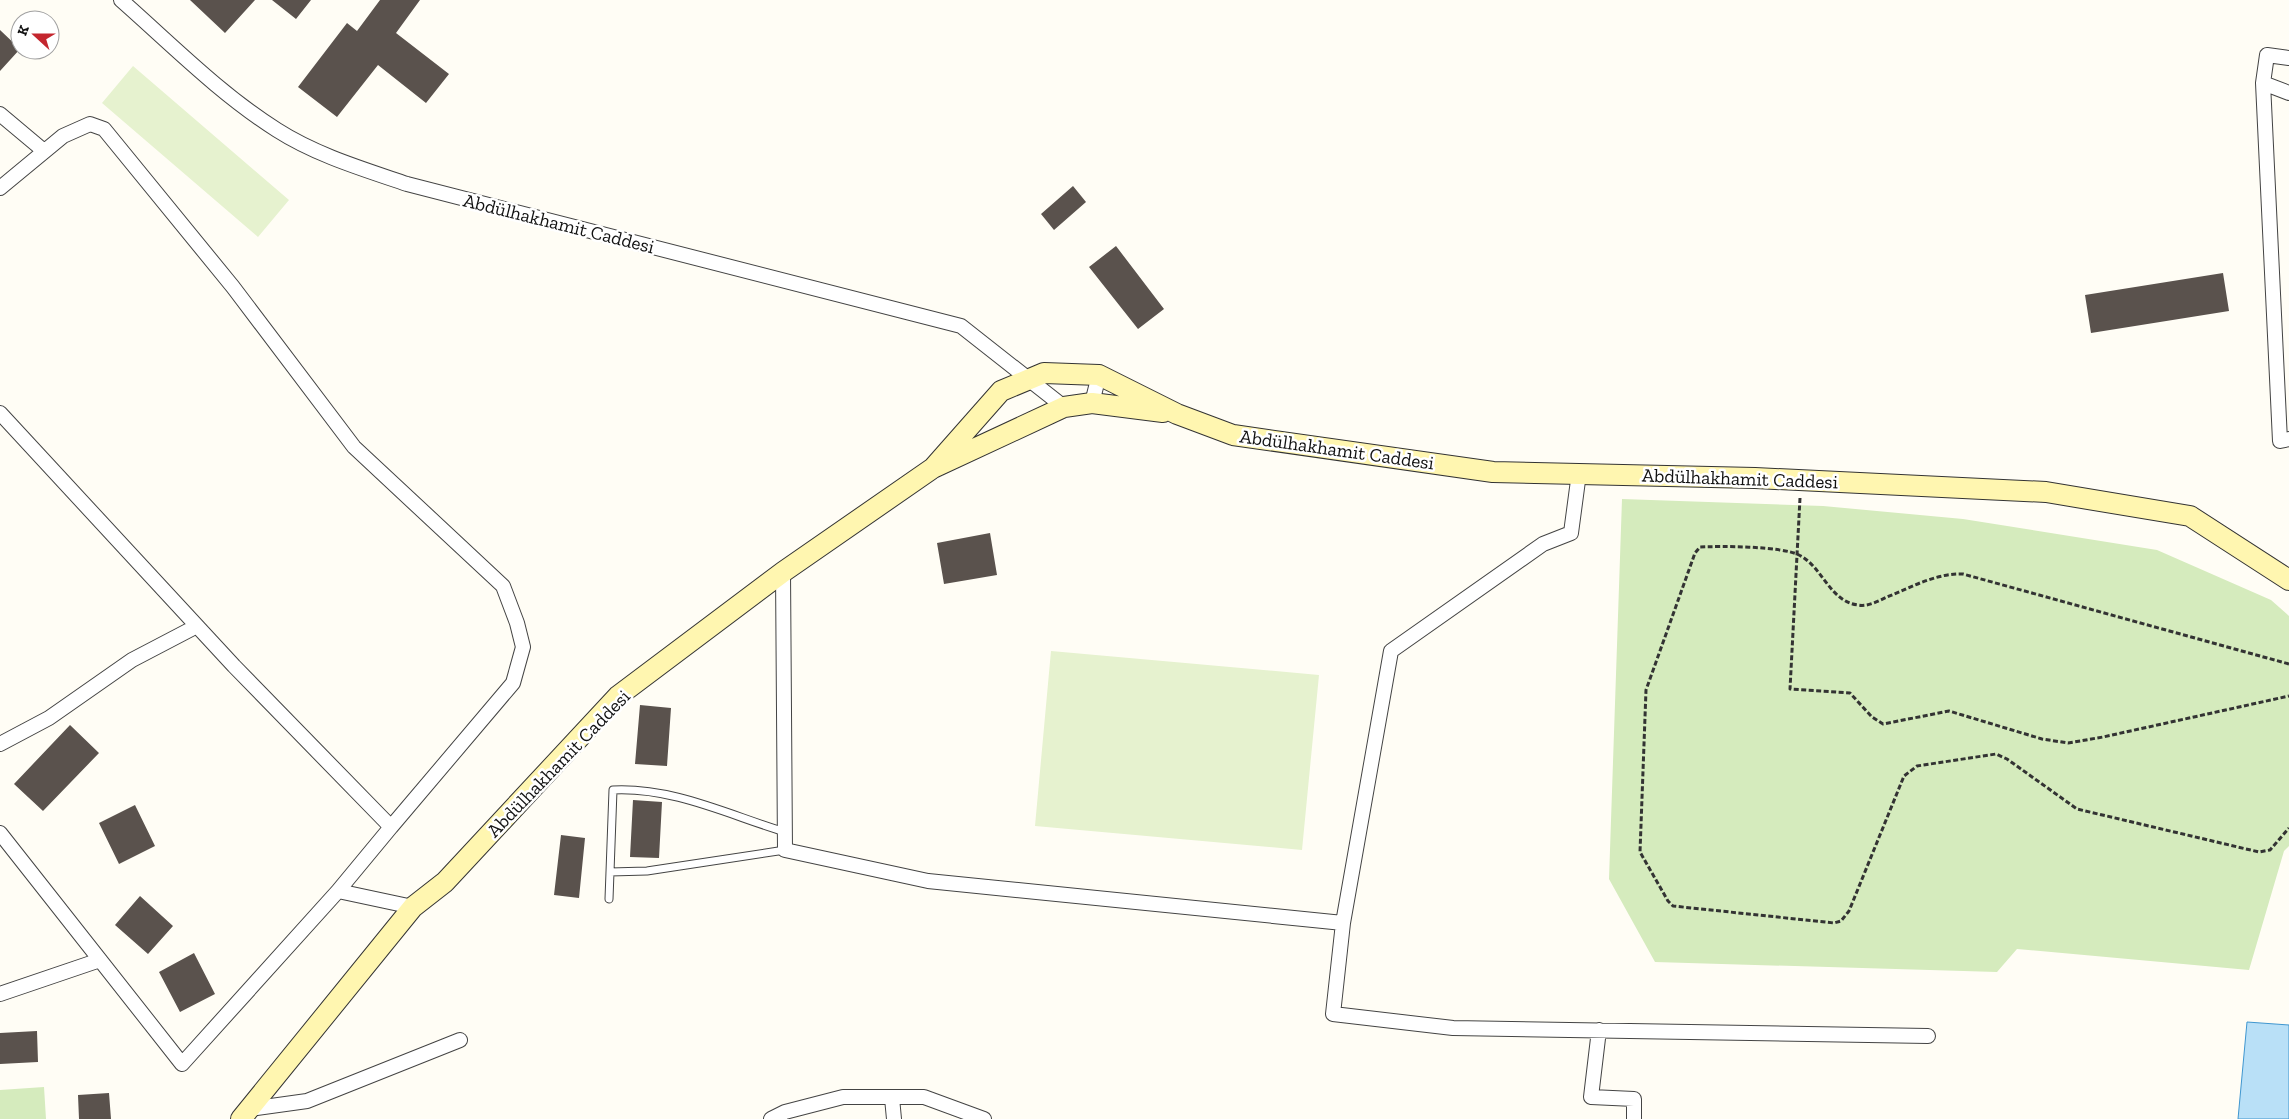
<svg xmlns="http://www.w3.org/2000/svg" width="2289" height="1119" font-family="'Zilla Slab',serif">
<rect width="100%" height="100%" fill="#fffdf5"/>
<!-- green -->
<path fill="#d5ebbd" d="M1622,499L1823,506L1963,519L2157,550L2271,600L2289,616V846L2284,851L2249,970L2017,949L1997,972L1655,962L1609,879Z
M44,1087L46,1119H0V1090Z"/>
<!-- pitch -->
<path fill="#e6f2cf" d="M133,66L289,200L258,237L102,103Z
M1051,651L1319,675L1302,850L1035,826Z"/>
<!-- water -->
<path fill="#b9e0f7" stroke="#3f96cf" d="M2247,1022L2289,1025V1119H2238Z"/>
<!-- building -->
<path fill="#5a524d" d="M190,0H255L225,33Z
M272,0H311L296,19Z
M380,0H420L396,33L449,74L426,103L378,65L337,117L298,87L347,23L357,31Z
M0,30L20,49L0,71Z
M1073,186L1086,202L1054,230L1041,214Z
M1116,246L1164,309L1138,329L1089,267Z
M2223,273L2229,311L2091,333L2085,295Z
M990,533L997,575L944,584L937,543Z
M640,705L671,708L667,766L635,764Z
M70,725L99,753L43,811L14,784Z
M633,800L662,802L659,858L630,857Z
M135,805L155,846L119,864L99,823Z
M561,835L585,838L579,898L554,895Z
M140,896L173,926L148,954L115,925Z
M194,953L215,994L180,1012L159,972Z
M37,1031L38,1062L0,1064V1033Z
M109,1093L111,1119H79L78,1095Z"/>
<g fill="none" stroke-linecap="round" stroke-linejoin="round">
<defs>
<path id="service" d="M610,872L647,871L785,850
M609,899L613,790C673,787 729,815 785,832"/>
<path id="minor" d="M121,0C171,44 220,94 277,130C316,155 363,169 407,184L961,326L1064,407
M2289,58L2267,55L2263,83L2280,441L2289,439
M2263,83L2289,93
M0,114L44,151
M0,188L63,136L90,124L104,129L233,287L354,447L503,586L517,623L523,647L513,683L391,827
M1092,403L1099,375
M0,413L234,666L391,827L338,891
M783,572L785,850L928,881L1343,923L1391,651L1543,544L1571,533L1579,473
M0,744L49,718L132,660L197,626
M0,833L182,1064L338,891L413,907
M1343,923L1333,1014L1453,1028L1928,1036
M0,994L100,960
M1599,1030L1591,1097L1634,1099V1119
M892,1098L894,1119
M249,1109L307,1101L460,1040
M771,1119L785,1112L843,1097H924L984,1119"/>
<path id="secondary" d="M933,468L1001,391L1044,373L1099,375L1177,414L1233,435L1493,472L1755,478L2046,492L2190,516L2289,580
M241,1119L413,907L445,882L618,696L783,572L933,468L1064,407L1092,403L1163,412"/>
</defs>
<!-- service casing -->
<use href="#service" stroke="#444" stroke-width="9"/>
<!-- minor casing -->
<use href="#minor" stroke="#444" stroke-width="16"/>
<!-- secondary casing -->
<use href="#secondary" stroke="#333" stroke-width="22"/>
<!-- path -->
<path stroke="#333" stroke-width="3" stroke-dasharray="5 2.5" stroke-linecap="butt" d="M1800,498L1790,689L1850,693L1872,717L1883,724L1949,711L2042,739L2068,743L2103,737L2289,696
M2289,664L1963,574C1936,573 1912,587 1887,597C1878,601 1868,607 1858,605C1830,602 1822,566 1799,555C1782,546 1720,546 1700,547L1695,553L1646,690L1640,852L1668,901L1673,906L1834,923L1841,921L1849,911L1904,776L1917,766L1996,754L2007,759L2077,809L2259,852L2270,850L2289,828"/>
<!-- service -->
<use href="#service" stroke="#fff" stroke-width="7"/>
<!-- minor -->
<use href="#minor" stroke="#fff" stroke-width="14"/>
<!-- secondary -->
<use href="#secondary" stroke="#fff6b0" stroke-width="20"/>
</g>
<g text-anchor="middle" stroke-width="5" stroke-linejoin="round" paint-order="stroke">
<!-- street labels -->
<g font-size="19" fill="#111" stroke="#fff">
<text transform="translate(559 223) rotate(14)" y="7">Abdülhakhamit Caddesi</text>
<text transform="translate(1337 449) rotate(8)" y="7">Abdülhakhamit Caddesi</text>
<text transform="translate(1740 478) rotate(2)" y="7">Abdülhakhamit Caddesi</text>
<text transform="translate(558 763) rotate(-46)" y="7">Abdülhakhamit Caddesi</text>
</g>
</g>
<!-- north arrow -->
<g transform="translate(35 35) rotate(291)"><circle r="24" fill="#ffffff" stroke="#a0a0a0"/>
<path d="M0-4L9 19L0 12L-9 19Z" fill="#c4262e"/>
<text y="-8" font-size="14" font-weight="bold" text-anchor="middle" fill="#111111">K</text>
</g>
</svg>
